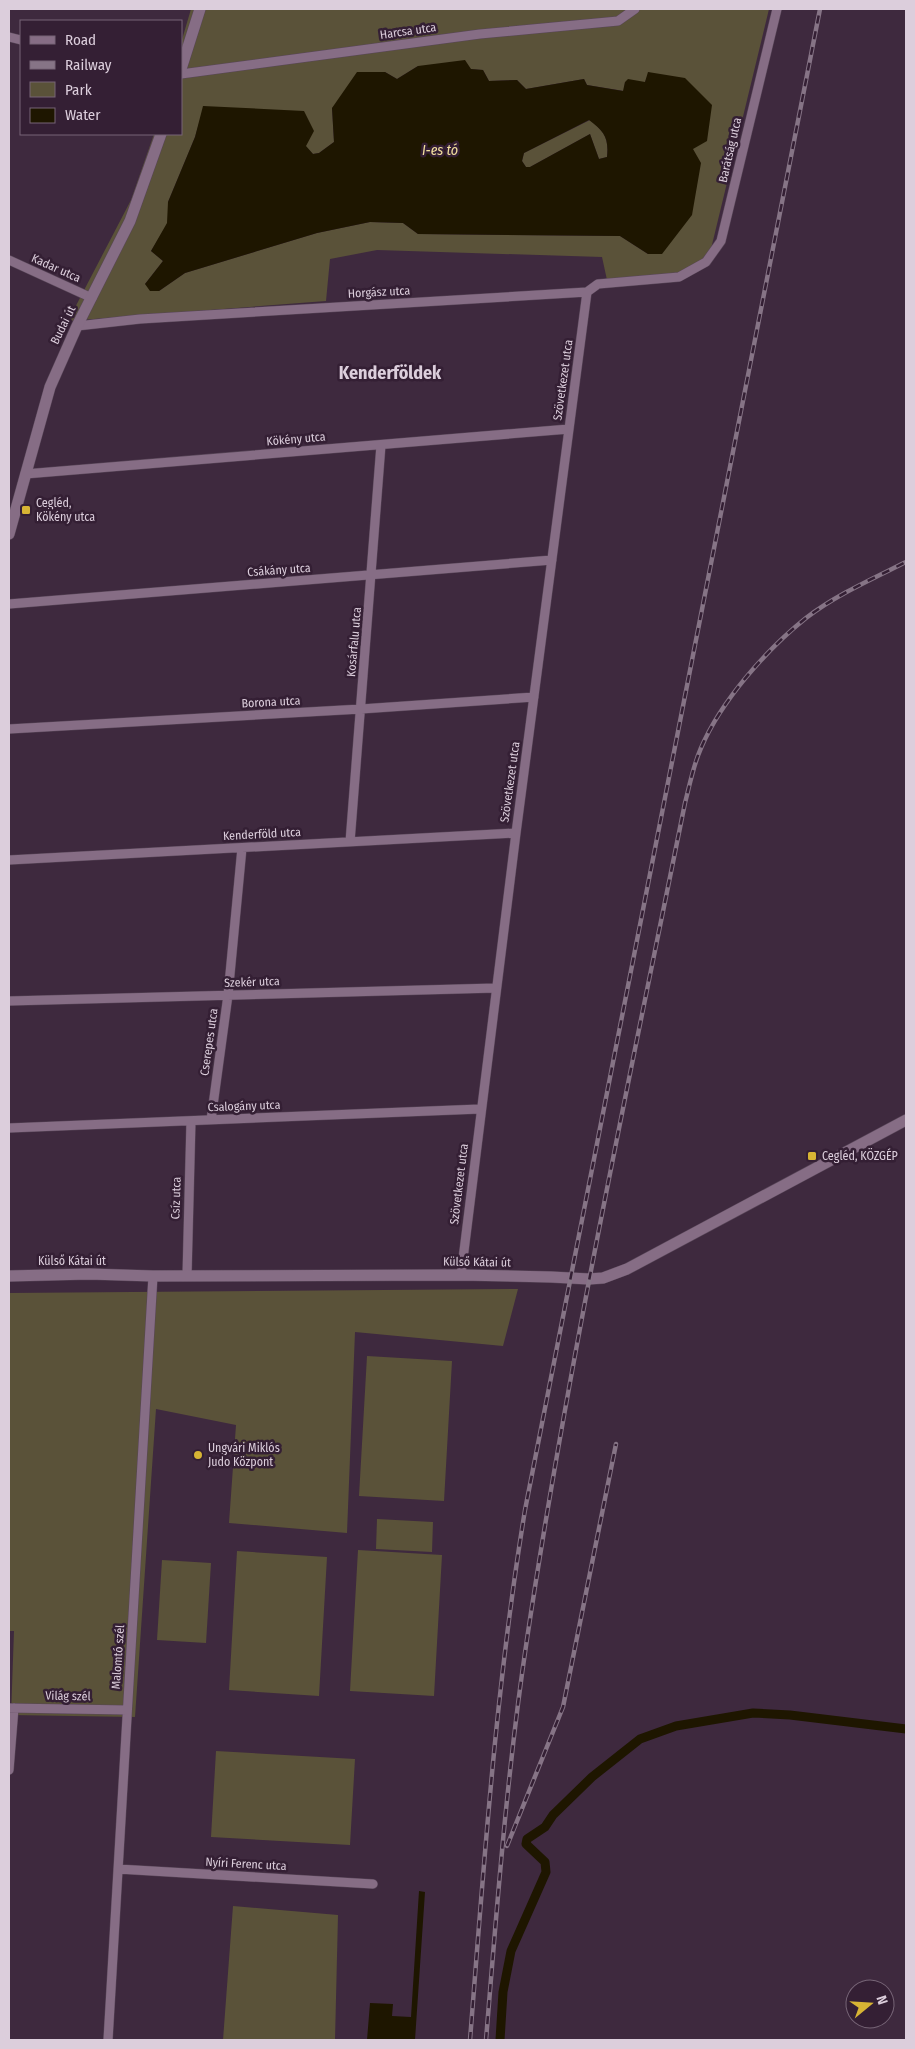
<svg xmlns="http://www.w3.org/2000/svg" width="915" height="2049" font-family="'Fira Sans Condensed',sans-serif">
<rect width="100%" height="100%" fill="#3e293e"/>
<!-- green -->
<path fill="#5a5239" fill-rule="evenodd" d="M191,9H769L710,253L700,262L678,275L607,280L602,257L377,250L330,259L326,301L68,321L131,200L154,134H181V43ZM418,66L483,70L489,81L517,80L526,89L584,79L587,85L624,91L625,82H645L649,72L693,149L648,254L620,236L418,234L403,223L370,222L317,233L185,273L159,291L145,284L163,261L151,251L168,223V202L195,137L204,106L305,146L313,154L319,153L334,142L332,108L385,72L397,79Z
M590,120C604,132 609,137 607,157L599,159L590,134L530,167H526L522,161L524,153Z
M518,1289L503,1346L355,1332L347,1533L229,1523L236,1425L156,1409L135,1717L11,1715L14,1631H9V1293Z
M367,1356L452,1361L444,1501L359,1496Z
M377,1519L433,1522L432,1552L376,1549Z
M358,1550L442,1555L434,1696L350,1691Z
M237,1551L327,1557L319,1696L229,1690Z
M162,1560L211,1563L206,1643L157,1640Z
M216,1751L355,1759L350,1845L211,1837Z
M233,1906L338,1915L335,2040H223Z"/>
<!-- water -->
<path fill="#1e1600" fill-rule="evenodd" d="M465,60L471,69L483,70L489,81L517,80L526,89L584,79L587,85L623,91L625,82L628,79L645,82L648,72L685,78L712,105L707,141L693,149L701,163L692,215L662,254H648L620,236L418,234L403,223L370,222L317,233L185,273L159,291H150L145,284L163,261L151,251L167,223L168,202L195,137L203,106L304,111L314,131L306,146L313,154L319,153L334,142L332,108L357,72H385L397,79L418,66ZM589,120C604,131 609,138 607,157L599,159L590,134L530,167H526L522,161L524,153Z
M419,1891L425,1892L415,2040H367L370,2003L393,2004L392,2016L411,2017Z"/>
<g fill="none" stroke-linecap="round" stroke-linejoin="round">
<!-- canal -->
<path stroke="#1e1600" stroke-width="9" d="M500,2040L503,1992L511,1951L546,1872L545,1862L526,1844L527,1839L545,1827L553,1815L592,1777L640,1739L676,1726L753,1713L790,1715L906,1729"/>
<defs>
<path id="street" d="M9,37L21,40
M181,74L480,34L618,21L635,9
M9,260L92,298
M77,326L140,319L587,292L598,284L679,277L706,262L721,241L777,9
M25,474L569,429
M9,604L552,560
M9,729L361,709L534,697
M350,842L381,445
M9,860L516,833
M9,1001L496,988
M211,1120L228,995L242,848
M9,1128L480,1109
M461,1275L516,833L587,292
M187,1276L191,1121
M9,1708L127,1710
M9,1770L14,1708
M118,1869L373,1884
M108,2040L153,1276"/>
<path id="secondary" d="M181,69L200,9
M9,534L50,387L77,326L130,221L161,134
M9,1276L89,1274L153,1276L461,1275L551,1277L589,1279L603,1278L627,1269L906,1120"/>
</defs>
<!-- street casing -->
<use href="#street" stroke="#584658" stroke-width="10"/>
<!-- secondary casing -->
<use href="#secondary" stroke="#584658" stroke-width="12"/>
<!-- street -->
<use href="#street" stroke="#866d85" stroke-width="9"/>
<!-- secondary -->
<use href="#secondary" stroke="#866d85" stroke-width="11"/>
<defs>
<path id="rail" d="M507,1846L563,1707L616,1444
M470,2040C484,1863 496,1686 525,1510L820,9
M486,2040C497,1906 507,1772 527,1639C569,1359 629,1081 685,803C690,784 693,766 701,748C721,701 766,650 806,618C836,595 872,579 906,562"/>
</defs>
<!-- rail casing -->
<use href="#rail" stroke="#867486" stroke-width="4.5"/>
<!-- rail -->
<use href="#rail" stroke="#341f34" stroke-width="2.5" stroke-dasharray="8" stroke-linecap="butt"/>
</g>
<!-- markers -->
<g fill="#d7b434" stroke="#341f34" stroke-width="2">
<rect x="21" y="505" width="10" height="10" rx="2.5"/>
<rect x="807" y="1151" width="10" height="10" rx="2.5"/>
<circle cx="198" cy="1455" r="5"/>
</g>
<g text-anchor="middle" stroke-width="5" stroke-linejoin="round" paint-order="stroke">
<!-- street labels -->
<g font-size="12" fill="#dccedc" stroke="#341f34">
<text transform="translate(408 31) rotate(-8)" y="4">Harcsa utca</text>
<text transform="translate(730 150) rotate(-77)" y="4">Barátság utca</text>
<text transform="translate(56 268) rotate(24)" y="4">Kadar utca</text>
<text transform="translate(379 292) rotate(-3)" y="4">Horgász utca</text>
<text transform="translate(63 325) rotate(-64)" y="4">Budai út</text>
<text transform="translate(563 380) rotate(-82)" y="4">Szövetkezet utca</text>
<text transform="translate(296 439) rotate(-5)" y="4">Kökény utca</text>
<text transform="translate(279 570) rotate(-4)" y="4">Csákány utca</text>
<text transform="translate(354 642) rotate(-85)" y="4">Kosárfalu utca</text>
<text transform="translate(271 702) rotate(-3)" y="4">Borona utca</text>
<text transform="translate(510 782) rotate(-82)" y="4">Szövetkezet utca</text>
<text transform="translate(262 834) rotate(-3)" y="4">Kenderföld utca</text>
<text transform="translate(252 982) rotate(-2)" y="4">Szekér utca</text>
<text transform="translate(209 1042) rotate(-82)" y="4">Cserepes utca</text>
<text transform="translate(244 1106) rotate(-2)" y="4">Csalogány utca</text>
<text transform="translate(459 1184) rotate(-83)" y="4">Szövetkezet utca</text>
<text transform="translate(176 1198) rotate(-88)" y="4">Csíz utca</text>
<text x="72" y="1265">Külső Kátai út</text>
<text transform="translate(477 1262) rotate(1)" y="4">Külső Kátai út</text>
<text transform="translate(118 1657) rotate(-86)" y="4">Malomtó szél</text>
<text transform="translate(68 1696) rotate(1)" y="4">Világ szél</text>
<text transform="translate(246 1864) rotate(3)" y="4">Nyíri Ferenc utca</text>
</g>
<!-- poi labels -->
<g font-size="12" fill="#dccedc" stroke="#341f34" text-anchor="start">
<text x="36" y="507">Cegléd,<tspan x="36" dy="14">Kökény utca</tspan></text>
<text x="822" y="1160">Cegléd, KÖZGÉP</text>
<text x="208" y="1452">Ungvári Miklós<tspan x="208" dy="14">Judo Központ</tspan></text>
</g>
<!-- water labels -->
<g font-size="14" font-style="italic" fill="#f3e09e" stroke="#341f34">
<text x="440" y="155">I-es tó</text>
</g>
<!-- district labels -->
<g font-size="18" font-weight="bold" fill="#dccedc" stroke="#341f34">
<text x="390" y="379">Kenderföldek</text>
</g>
</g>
<!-- border -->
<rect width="915" height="2049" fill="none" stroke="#dccedc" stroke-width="20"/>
<!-- legend -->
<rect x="20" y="20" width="162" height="115" fill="#341f34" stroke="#776577"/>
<rect x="30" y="36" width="25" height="8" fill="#866d85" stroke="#776577"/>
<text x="65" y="45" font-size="15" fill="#dccedc">Road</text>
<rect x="30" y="61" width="25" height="8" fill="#867486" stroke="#776577"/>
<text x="65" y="70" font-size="15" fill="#dccedc">Railway</text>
<rect x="30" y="82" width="25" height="15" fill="#5a5239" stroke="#776577"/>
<text x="65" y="95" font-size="15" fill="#dccedc">Park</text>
<rect x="30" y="108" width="25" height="15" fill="#1e1600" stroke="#776577"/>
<text x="65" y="120" font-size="15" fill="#dccedc">Water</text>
<!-- north arrow -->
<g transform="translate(870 2004) rotate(72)"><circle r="24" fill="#341f34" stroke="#776577"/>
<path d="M0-4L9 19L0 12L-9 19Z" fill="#d7b434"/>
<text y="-8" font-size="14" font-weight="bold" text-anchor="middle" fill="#dccedc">N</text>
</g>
</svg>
